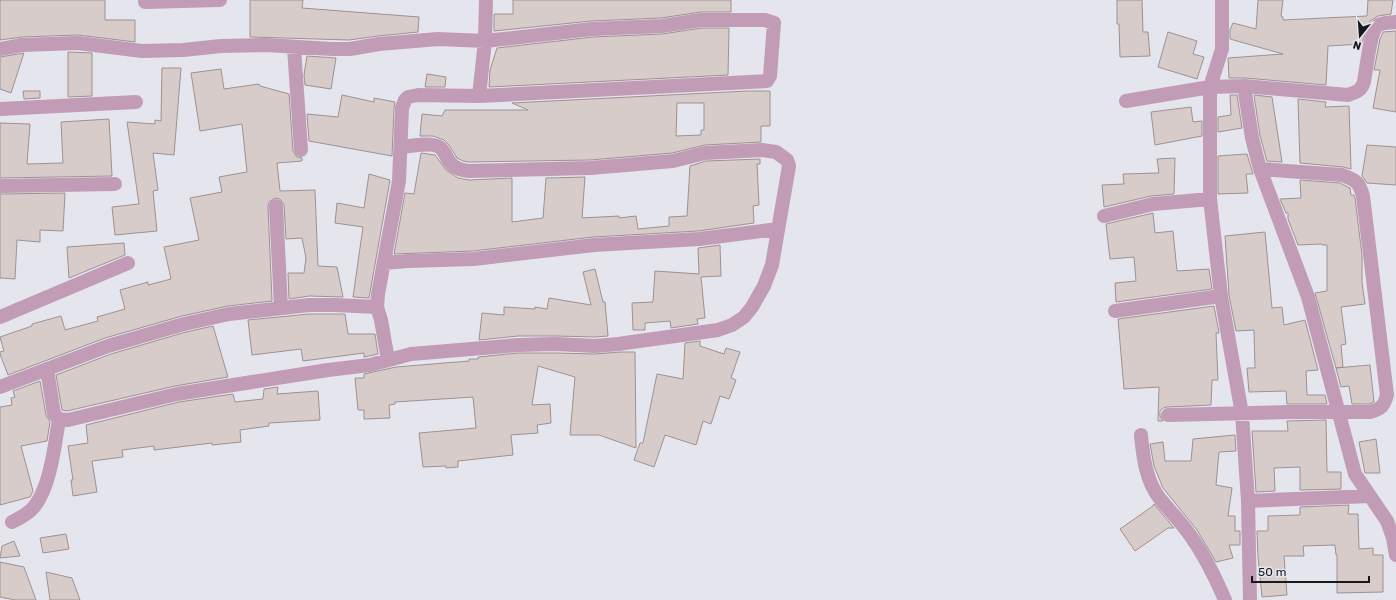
<svg xmlns="http://www.w3.org/2000/svg" width="1396" height="600" font-family="Rubik,sans-serif">
<rect width="100%" height="100%" fill="#e5e5ee"/>
<!-- building -->
<path fill="#d8ccca" stroke="#9c9290" fill-rule="evenodd" d="M0,0H105V20H135V42L78,35L22,37L0,40Z
M250,0H303L302,8L419,17L418,32L378,36L349,40L250,37Z
M513,0H731V12H701L661,18L591,21L494,31V14H513Z
M1117,0H1142L1143,32H1148L1150,56L1120,57L1119,24H1117Z
M1258,0H1283L1281,16L1283,17V20L1367,16L1368,0H1393L1391,14L1378,16L1370,21L1367,27L1362,44L1328,46L1326,85L1245,78H1229L1228,58L1283,54L1230,39V30L1233,23L1256,29Z
M702,28H729L728,75L489,87L490,70L497,48L593,37L662,34Z
M1396,31V112L1373,108L1380,70H1374L1380,39L1383,32Z
M1168,32L1197,41L1193,54L1204,57L1197,79L1158,67Z
M68,52L92,53V96L68,97Z
M24,53L11,93L0,89V57Z
M307,56L336,58L331,89L305,85L304,75Z
M162,68H181L174,155L153,153L158,190L153,191L157,231L115,235L112,207L139,204L127,122L155,124V120L161,121Z
M221,69L224,89L259,84L260,86L289,94L293,151L297,157L302,158V161L277,163L280,191L315,190L318,266L337,267L343,297L309,296L289,299L288,273H304L306,258L302,238L286,239L284,205L280,199L275,198L269,202L268,206L272,301L228,306L182,316L105,338L8,375L0,354V352L4,351L0,337L32,326V324L61,316L65,330L98,321L97,317L125,309L120,290L148,282V285L171,279L164,247L199,240L190,198L222,192L219,177L247,172L242,124L200,131L191,73Z
M427,74L446,77L445,87H425Z
M23,91H40V98L24,99Z
M747,91H770V126H761V142L705,145L672,153L590,160L469,162L463,161L457,158L449,145L444,140L433,136H420L422,114L442,116L445,110H528L512,103ZM677,103H704V130H701V135L676,136Z
M342,95L374,102V98L395,102L394,108L392,156L309,141L307,114L338,117Z
M1230,95H1237L1242,128L1218,132V117L1231,115Z
M1254,95L1272,97L1282,162L1267,161L1260,136Z
M1298,99L1326,102L1325,107L1349,106L1351,169L1343,167L1300,163Z
M1191,107L1193,122L1202,121V136L1155,145L1151,112Z
M109,119L112,176L0,178V123L30,124L27,164L63,163L61,122Z
M1367,145L1396,147V185L1367,183L1362,176Z
M421,153L435,155L446,170L458,178L469,180L512,178V222L543,218L546,178L585,177L582,218L619,216V218L636,216L638,229L669,226V217L687,216L690,166L706,161L760,159V164H757L759,205L753,206L754,223L698,231L593,237L473,251L394,254L405,193L414,194Z
M1247,154L1253,174H1246L1248,193L1218,194V156Z
M1175,158L1174,194L1151,196L1104,207L1102,185L1124,184L1123,174L1159,173L1157,159Z
M369,174L390,180L369,298L353,297L363,227L335,223L337,203L364,208Z
M1300,180L1340,183L1350,188L1351,195H1354L1355,198L1362,255V283L1365,304L1341,307L1346,344L1341,345L1343,367L1336,368L1315,293L1327,291V245H1322V244L1298,245L1288,219V213H1286L1280,199L1301,198Z
M65,193L63,231L40,230V242L17,240L15,279L0,278V194Z
M1153,213L1155,233L1173,231L1177,271L1209,269L1212,289L1116,302L1115,283L1136,281L1134,257L1110,259L1106,224Z
M1265,232L1272,308L1282,307L1284,325L1305,320L1318,370L1306,371L1307,395H1325L1327,404H1287L1286,391L1249,392L1247,368H1255L1254,330L1236,331L1229,295L1225,236Z
M124,243L125,255L69,278L67,247Z
M720,245L721,276L701,277L705,318L697,319L698,324L671,328L670,321L645,323V330H633L632,303L653,302L655,271L699,274L698,248Z
M595,269L603,302H605L608,336L595,337L555,336H518L479,340L482,313L504,315V307L535,309V307L547,309L549,298L591,305L583,272Z
M1214,306L1219,333H1216L1218,380H1212L1211,405L1167,407L1163,408L1160,411V416L1163,421H1158L1159,387L1124,389L1118,319Z
M309,314H345L348,334H375L378,354L364,357V353L303,361L301,349L252,355L248,320Z
M213,326L228,377L175,386L67,411L62,410L56,375L111,354L186,332Z
M700,341V346L724,354L726,348L740,352L731,378L736,380L729,399L720,396L711,424L703,421L696,445L665,435L654,467L634,460L640,443H643L657,374L683,379L685,343Z
M620,352H635L636,448L599,435H570L575,377L538,366L532,405L550,404L551,423L537,425L538,433L511,435L513,455L458,461V467L446,468V466L423,467L419,433L476,428L473,397L395,402V404L389,405L390,418L364,419V410H358L355,378H364V374L396,367L469,361V359H478V357L518,353H555L595,354Z
M1370,365L1374,402L1369,404H1352L1349,386L1341,387L1336,368Z
M40,381L46,415L50,422L47,441L21,446L33,491L30,497L0,505V407L12,405L11,398L15,397L13,391Z
M278,387L277,394L318,391L320,420L269,423V426L240,430L241,442L212,445V443L154,450V446L122,450L123,457L92,461L97,492L73,496L71,480H73L68,446L88,443L86,425L179,402L233,394L235,402L263,399L264,389Z
M1326,420L1327,472H1341V489L1300,490V467L1274,468L1275,491L1256,492L1252,431H1288L1287,421Z
M1235,435L1236,451L1219,452L1216,485L1232,488L1228,516H1235V531H1240V545H1229L1233,558L1216,562L1197,530L1163,488L1154,466L1150,444L1163,442L1165,461H1191L1193,439Z
M1376,439L1380,473H1365L1359,442Z
M1154,504L1174,528H1168L1135,551L1120,529L1153,506Z
M1349,505L1348,514H1358L1359,549L1373,548V555H1383V592L1337,593V555H1336L1335,545L1303,546L1304,556H1284L1287,595L1262,597L1258,557L1257,531H1268V516L1300,515V507Z
M66,534L69,549L43,553L40,538Z
M14,541L20,556L0,558L2,546Z
M0,562L24,567L36,600H15L0,597Z
M46,572L72,578L80,600H50Z"/>
<g fill="none" stroke-linecap="round" stroke-linejoin="round">
<!-- street -->
<path stroke="#c29cb6" stroke-width="14" d="M1222,0V49L1210,87V199L1221,296L1242,414L1248,501L1250,600
M145,2L220,0
M294,48L301,150
M0,49L22,45L78,43L142,51L183,50L221,46L266,45L332,49H350L379,44L438,39L485,41L592,29L662,26L701,20H765L774,23L770,76L767,81L479,96L418,95L408,97L405,100L402,108L399,181L378,294L377,307L381,320L388,360
M1244,86L1252,138L1260,169L1308,297L1355,474L1387,521L1393,538L1396,555
M479,96L485,41L486,0
M1126,101L1210,87L1244,86L1348,95C1356,92 1361,91 1364,82C1366,71 1370,33 1377,26C1382,22 1390,23 1396,22
M0,109L136,102
M0,186L115,184
M276,206L281,308
M1104,216L1153,204L1210,199
M384,263L408,261L474,259L594,245L699,239L778,229
M1115,311L1221,296
M0,317L128,263
M47,369L54,414L59,419L68,420L177,394L328,370L370,365L411,354L518,345L555,344L595,346L618,344L718,330L732,325L744,317L752,307L764,286L772,265L789,166L787,160L776,152L762,150L705,153L673,161L590,168L469,171C456,170 450,165 445,154C443,151 442,148 439,147C431,142 411,146 402,147
M0,387L108,346L184,324L229,314L309,305H335L377,307
M1168,415L1289,412H1370C1381,409 1384,406 1387,395L1363,196C1359,181 1355,180 1342,175L1260,169
M1141,435C1143,457 1146,481 1160,499C1170,511 1181,522 1190,535C1203,553 1216,579 1225,600
M1248,501L1370,496
M12,522C18,519 26,515 31,510C50,492 55,444 59,419"/>
</g>
<!-- north arrow -->
<g transform="translate(1360 36) rotate(197)" stroke="#e5e5ee" stroke-width="3" paint-order="stroke">
<path d="M0-3L7 15L0 10L-7 15Z" fill="#18181b"/>
<text y="-6" font-size="11" font-weight="bold" text-anchor="middle" fill="#18181b">N</text>
</g>
<!-- scale -->
<path d="M1252 576v6h117v-6" fill="none" stroke="#18181b" stroke-width="2"/>
<text x="1258" y="576" font-size="12" fill="#18181b" stroke="#e5e5ee" stroke-width="3" paint-order="stroke">50 m</text>
</svg>
